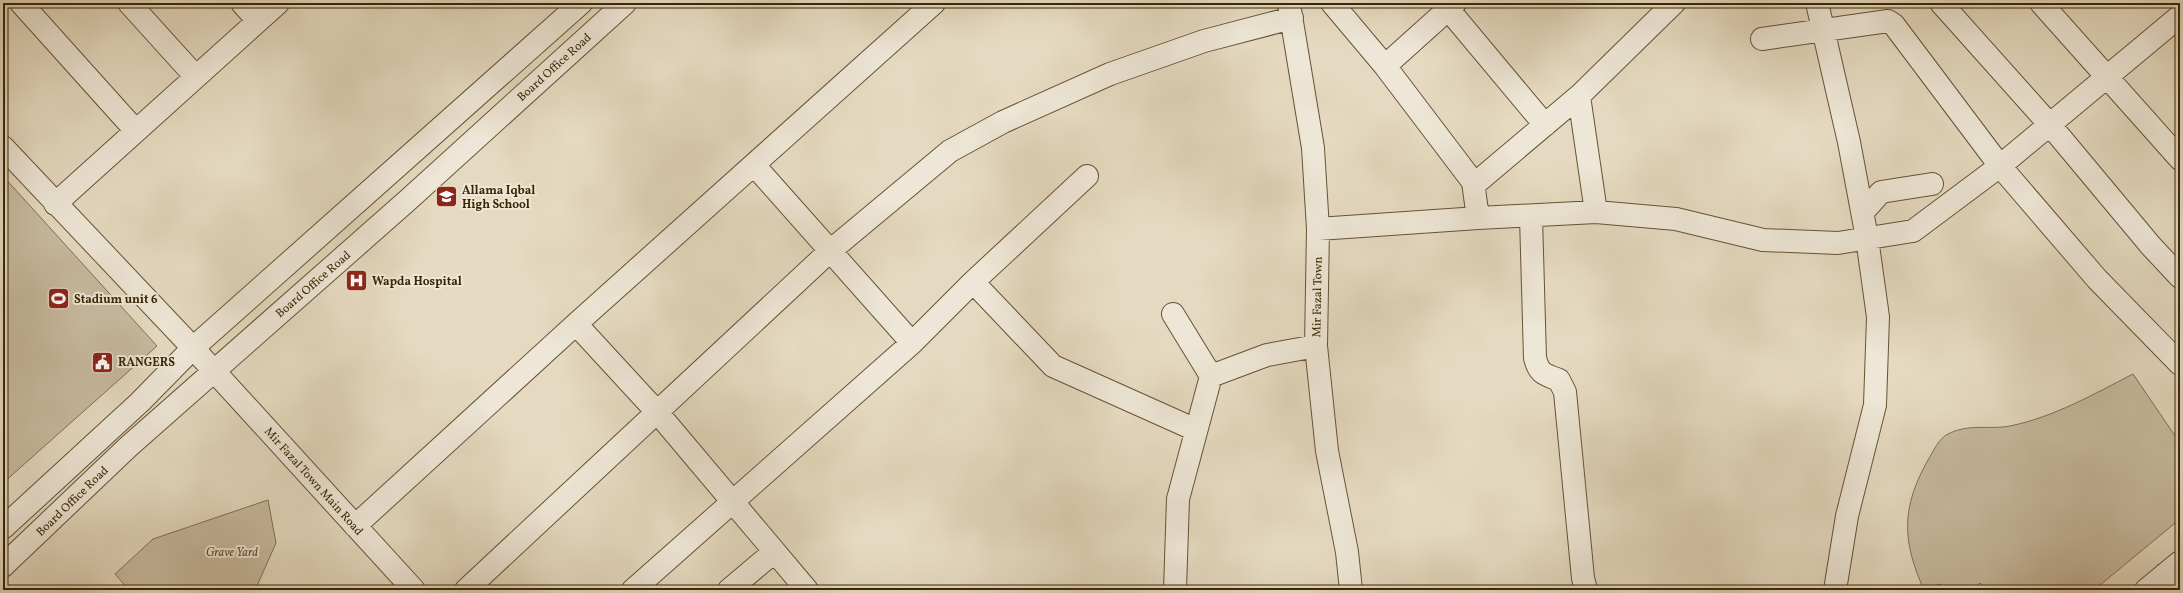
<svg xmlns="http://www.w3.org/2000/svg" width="2183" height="593" font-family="Vollkorn,serif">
<rect width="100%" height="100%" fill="#e5dac1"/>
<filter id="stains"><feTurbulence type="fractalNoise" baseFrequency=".005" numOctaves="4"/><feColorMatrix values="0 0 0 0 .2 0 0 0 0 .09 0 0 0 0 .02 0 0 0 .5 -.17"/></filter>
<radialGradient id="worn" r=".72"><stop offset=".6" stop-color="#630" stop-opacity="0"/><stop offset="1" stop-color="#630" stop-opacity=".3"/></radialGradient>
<!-- green -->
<path fill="#c8bba1" stroke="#827052" d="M3,176L157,346L3,483Z
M2133,374L2180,443V519L2094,590H2058L2055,588L2052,590H1987L1980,583L1970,590H1944L1940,584L1924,590C1902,541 1901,508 1928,460C1933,452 1939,438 1948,434C1970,423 1988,430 2010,426C2054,417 2094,394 2133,374Z
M268,500L276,543L256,588L257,590H129L115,574L153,539Z"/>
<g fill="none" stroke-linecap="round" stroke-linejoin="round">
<defs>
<path id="minor" d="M21,3L136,131
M129,3L196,77
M242,3L258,21
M1332,3L1385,66L1473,182L1476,183L1579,96L1674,3
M1443,3L1545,125
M1817,3L1849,142L1867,238L1878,317L1875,405L1847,516L1835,590
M1941,3L2050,125L2151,246L2180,277
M2041,3L2180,159
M1289,4L1313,148L1318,229L1316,346L1327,451L1347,552L1351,590
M1762,39L1888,21L1894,25L2000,166L2097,279L2180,364
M1385,66L1455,3
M1579,96L1596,212
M3,147L193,348L414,590
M754,165L912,343L973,282L1053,366L1196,430
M1473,182L1478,218
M55,204L278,3
M1863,212L1881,192L1932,184
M1531,217L1535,358C1539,374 1544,374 1559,380L1565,392L1583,578L1586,590
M1318,229L1478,218L1596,212L1676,219L1763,240L1838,243L1913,231L2000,166L2180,16
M973,282L1087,176
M1173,314L1211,376
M576,324L657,412L807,590
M355,526L576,324L934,3
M3,528L140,402L193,348L581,3
M3,566L128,447L408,200L625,3
M2165,574L2180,590
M466,590L830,251L950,151L1003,122L1110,74L1204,41L1292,18
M633,590L912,343
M729,590L774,552
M1175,590L1178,499L1211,376L1267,355L1316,346
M2146,590L2180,562"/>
</defs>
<!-- minor casing -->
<use href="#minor" stroke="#665333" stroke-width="24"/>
<!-- minor -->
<use href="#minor" stroke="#eee7d7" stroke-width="22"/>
</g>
<!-- icons -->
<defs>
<symbol id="school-square" viewBox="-11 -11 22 22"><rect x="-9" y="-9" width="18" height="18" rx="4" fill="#8f2418" stroke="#eee7d7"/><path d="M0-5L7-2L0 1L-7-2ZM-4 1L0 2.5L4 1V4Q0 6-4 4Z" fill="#fff"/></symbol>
<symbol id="hospital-square" viewBox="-11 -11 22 22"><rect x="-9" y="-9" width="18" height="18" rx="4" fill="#8f2418" stroke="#eee7d7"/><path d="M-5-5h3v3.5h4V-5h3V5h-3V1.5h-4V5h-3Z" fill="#fff"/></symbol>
<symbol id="stadium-square" viewBox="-11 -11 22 22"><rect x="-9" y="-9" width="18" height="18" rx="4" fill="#8f2418" stroke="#eee7d7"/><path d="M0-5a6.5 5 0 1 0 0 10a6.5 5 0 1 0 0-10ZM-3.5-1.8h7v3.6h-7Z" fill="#fff"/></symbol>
<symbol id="civic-square" viewBox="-11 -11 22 22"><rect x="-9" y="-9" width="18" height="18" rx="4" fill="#8f2418" stroke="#eee7d7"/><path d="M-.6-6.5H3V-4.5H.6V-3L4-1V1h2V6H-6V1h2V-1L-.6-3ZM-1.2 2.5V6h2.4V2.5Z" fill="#fff"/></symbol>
</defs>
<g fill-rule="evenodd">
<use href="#school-square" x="434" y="184" width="25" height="25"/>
<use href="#hospital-square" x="344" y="268" width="25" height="25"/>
<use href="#stadium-square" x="46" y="286" width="25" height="25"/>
<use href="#civic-square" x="90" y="350" width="25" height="25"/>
</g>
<g text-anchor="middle" stroke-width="4" stroke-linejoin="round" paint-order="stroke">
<!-- street labels -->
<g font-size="12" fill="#3b2604" stroke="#eee7d7">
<text transform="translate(554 67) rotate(-42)" y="4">Board Office Road</text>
<text transform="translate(313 284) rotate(-41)" y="4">Board Office Road</text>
<text transform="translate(1317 297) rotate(-89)" y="4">Mir Fazal Town</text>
<text transform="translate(314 481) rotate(48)" y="4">Mir Fazal Town Main Road</text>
<text transform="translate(72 501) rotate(-44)" y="4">Board Office Road</text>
</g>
<!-- poi labels -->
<g font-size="12" font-weight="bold" fill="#3b2604" stroke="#eee7d7" text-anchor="start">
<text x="462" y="194">Allama Iqbal<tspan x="462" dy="14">High School</tspan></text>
<text x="372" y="285">Wapda Hospital</text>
<text x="74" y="303">Stadium unit 6</text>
<text x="118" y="366">RANGERS</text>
</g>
<!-- park labels -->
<g font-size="12" font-style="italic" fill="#5e4b2b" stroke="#eee7d7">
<text x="232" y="556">Grave Yard</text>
</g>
</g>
<!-- margin -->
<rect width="2183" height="593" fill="none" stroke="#e5dac1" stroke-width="16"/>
<rect x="4" y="4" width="2175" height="585" fill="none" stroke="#3b2604" stroke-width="2"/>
<rect x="8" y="8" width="2167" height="577" fill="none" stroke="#3b2604"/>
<rect width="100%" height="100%" filter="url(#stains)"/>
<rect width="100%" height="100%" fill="url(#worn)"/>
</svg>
